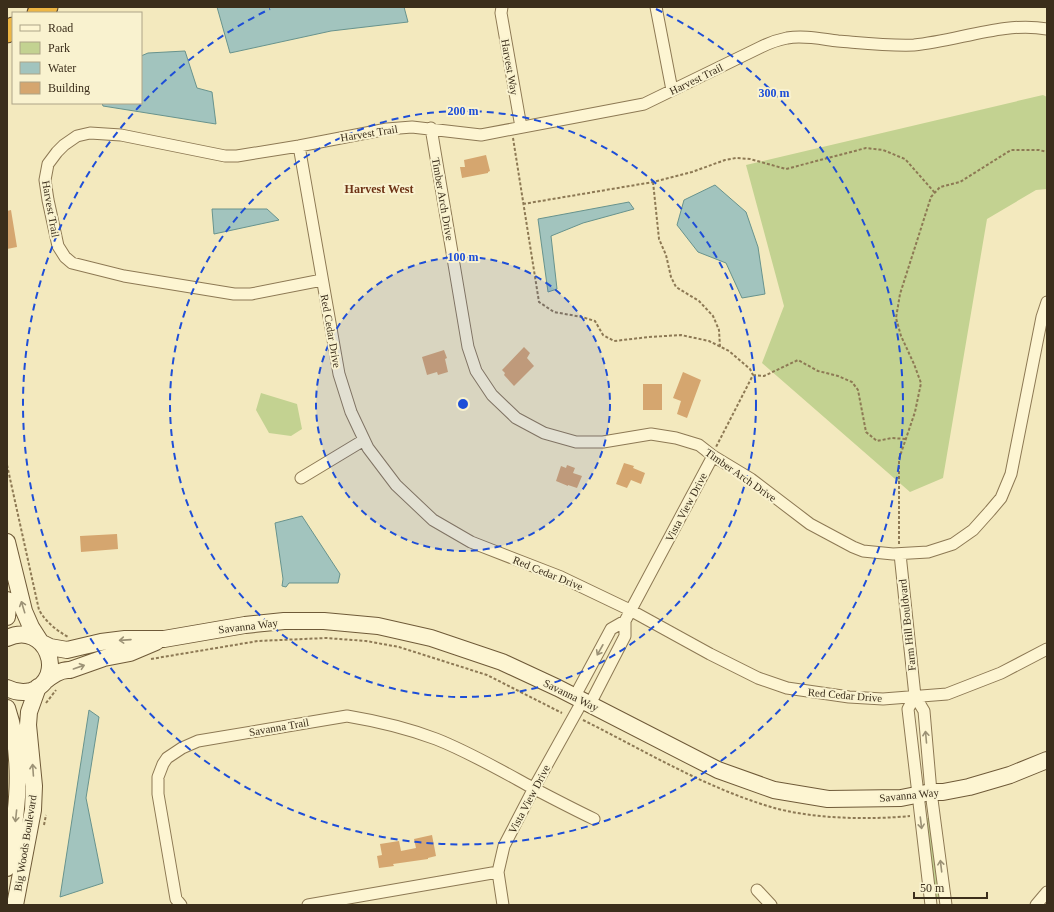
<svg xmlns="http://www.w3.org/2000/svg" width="1054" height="912" font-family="Georgia,serif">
<rect width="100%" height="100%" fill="#f3e9be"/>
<!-- green -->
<path fill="#c3d291" d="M1043,95L1047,97V189L1036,190L987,219L943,478L910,492L762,363L784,306L746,165Z
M261,393L297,404L302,429L291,436L269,433L256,410Z
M926,818H931L940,899H935Z"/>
<!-- water -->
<path fill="#a2c4be" stroke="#68938d" d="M217,7H404L408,22L331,31L230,53Z
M185,51L197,88L212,92L216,124L103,106L102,103H141V56L148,53Z
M715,185L746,212L758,247L765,294L742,298L726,263L698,252L677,225L684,200Z
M629,202L634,209L583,223L551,236L557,289L548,292L538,219Z
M212,209H267L279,220L214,234Z
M302,516L340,574L338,583H289L286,587L282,586L283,579L275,523Z
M89,710L99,717L86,798L103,883L60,897Z"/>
<!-- building -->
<path fill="#d5a66f" d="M486,155L490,171L488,172V173L462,178L460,167H465L464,160Z
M11,210L17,247L7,249V211Z
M524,347L530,353L527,358L534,366L514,386L504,375L505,373L502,370Z
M444,350L447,358L445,359L448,372L438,375L437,372L427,375L422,357Z
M683,372L701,380L687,418L677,414L681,401L673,398Z
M643,384H662V410H643Z
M624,463L634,466L633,468L645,473L641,484L631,480L627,488L616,484Z
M567,465L575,468L573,473L582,476L577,488L568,485V486L556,481L561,466L566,468Z
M117,534L118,549L81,552L80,536Z
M432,835L436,856L428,858V859L393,864L394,866L379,868L377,856L382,855L380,844L399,841L401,851L416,848L414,839Z"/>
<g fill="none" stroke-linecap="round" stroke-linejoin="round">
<defs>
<path id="street" d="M502,7L501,13L521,127
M656,7L672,90
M431,128L468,347L476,371L492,395L516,418L544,433L576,442H603L651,434L676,438L699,445L713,456L751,479L810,524L853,547L863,551L893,554L928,552L953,544L973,530L990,511L1001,498L1011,474L1042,317L1047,302
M299,146L339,374L351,412L368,448L396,485L433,520L471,542L561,577L630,610L710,654L758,678L787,688L849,697L883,699L947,694L1001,673L1047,649
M322,280L251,294H234L124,276L72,263L65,257L58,246L48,200L45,180L48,164L57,152L64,145L77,136L90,133L121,135L225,156H237L299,146L387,129L412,127L481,135L581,116L644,104L761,47C769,43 777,40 787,38C804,35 821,39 838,41C863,43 889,46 914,45C958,41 1004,21 1047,29
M301,478L364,440
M900,554L915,696
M575,696L611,629L625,621
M590,704L625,636V621L713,456
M757,890L771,905
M181,905L176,899L158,794V777L163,764L167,758L182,748L198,741L347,716C377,721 407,728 436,739C469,752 500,770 531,787C552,798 573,809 594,819
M308,905L498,872
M503,905L498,872L504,846L534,788L583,700
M931,905L908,709L915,696L924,711L931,792L946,905
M1036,905L1047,892"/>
<path id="secondary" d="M7,542L24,611L31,627L40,641
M7,600L8,607L7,617
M7,638C46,620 68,678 31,691C23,693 15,692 7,688
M42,643L50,647L67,650L101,642L125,639H164L245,625L284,621H324L378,626L431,638L502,662L558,688L718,770L774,790L828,799L901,798L931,792H943L969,787L1010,775L1047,760
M44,682C51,676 61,669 70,670L104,658L130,653L156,642
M7,708C25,761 17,815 7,868
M15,905L33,810L34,786L28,725L29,712L38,687"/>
<path id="highway" d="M38,13L47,7
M7,32L13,28"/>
</defs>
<!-- street casing -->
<use href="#street" stroke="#8d7954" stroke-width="13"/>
<!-- secondary casing -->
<use href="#secondary" stroke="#6f5a38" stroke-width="18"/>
<!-- highway casing -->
<use href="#highway" stroke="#5a462a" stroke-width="23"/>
<!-- path -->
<path stroke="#8d7954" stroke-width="2" stroke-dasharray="3 2" stroke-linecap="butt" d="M513,138L539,302L554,312L582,317L595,321L603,335L614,341L649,337L681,335L709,341L729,351L750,369L753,375L716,447
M653,182L659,239L666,255L671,277L676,287L699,301L713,316L719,330L720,347
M523,204L653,182L692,172L725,160L736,158L750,159L786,169L866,148L883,150L905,159L935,193
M753,375L764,376L798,360L818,371L838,376L852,382L858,390L866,432L877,441L892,438L906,439
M7,465L39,610C46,622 56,630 68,637
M899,544V459L915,412L921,383L914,364L901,336L896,318L900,294L931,197L940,187L960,182L1011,150H1039L1047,152
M151,659L258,641L326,638L366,641L399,647L487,675L562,713
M46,703L56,690
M583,720C645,751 704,787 771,807C812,819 868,820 910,816
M44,825L46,815"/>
<!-- street -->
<use href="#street" stroke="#fdf5d2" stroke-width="11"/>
<!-- secondary -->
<use href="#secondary" stroke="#fdf5d2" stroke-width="16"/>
<!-- highway -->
<use href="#highway" stroke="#edb644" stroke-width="21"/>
</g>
<!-- one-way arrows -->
<defs><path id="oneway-shaft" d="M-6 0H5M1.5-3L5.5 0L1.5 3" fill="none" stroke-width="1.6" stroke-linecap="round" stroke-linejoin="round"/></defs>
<g stroke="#9c9276">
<use href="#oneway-shaft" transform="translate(23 607) rotate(-107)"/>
<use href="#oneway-shaft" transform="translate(125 640) rotate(176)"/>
<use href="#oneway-shaft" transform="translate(600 650) rotate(119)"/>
<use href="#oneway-shaft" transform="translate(79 667) rotate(-19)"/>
<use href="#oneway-shaft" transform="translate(926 737) rotate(-95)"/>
<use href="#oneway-shaft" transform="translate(33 770) rotate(-94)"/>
<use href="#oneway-shaft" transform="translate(16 816) rotate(96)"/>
<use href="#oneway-shaft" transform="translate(921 823) rotate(83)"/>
<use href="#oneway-shaft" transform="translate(941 866) rotate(-97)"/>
</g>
<!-- distance rings -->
<circle cx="463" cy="404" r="147" fill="#1d4ed8" fill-opacity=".12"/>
<g fill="none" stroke="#1d4ed8" stroke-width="2" stroke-dasharray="7 5">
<circle cx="463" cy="404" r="147"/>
<circle cx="463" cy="404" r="293"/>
<path d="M656 9A440 440 0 1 1 270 9"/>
</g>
<g text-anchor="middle" stroke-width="4" stroke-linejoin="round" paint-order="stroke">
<!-- street labels -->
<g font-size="11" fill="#3b2e1b" stroke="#f9f2cf">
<text transform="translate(510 67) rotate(80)" y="4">Harvest Way</text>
<text transform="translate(696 79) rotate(-26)" y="4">Harvest Trail</text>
<text transform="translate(369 133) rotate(-9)" y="4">Harvest Trail</text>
<text transform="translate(443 199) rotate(80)" y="4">Timber Arch Drive</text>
<text transform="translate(51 209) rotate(80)" y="4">Harvest Trail</text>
<text transform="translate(331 331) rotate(80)" y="4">Red Cedar Drive</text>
<text transform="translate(741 475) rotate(35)" y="4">Timber Arch Drive</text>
<text transform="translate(686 507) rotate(-62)" y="4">Vista View Drive</text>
<text transform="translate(548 573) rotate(22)" y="4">Red Cedar Drive</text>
<text transform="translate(907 625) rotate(-96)" y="4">Farm Hill Bouldvard</text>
<text transform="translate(248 626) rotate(-7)" y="4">Savanna Way</text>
<text transform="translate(571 695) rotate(26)" y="4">Savanna Way</text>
<text transform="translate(845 695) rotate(5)" y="4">Red Cedar Drive</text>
<text transform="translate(279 727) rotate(-10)" y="4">Savanna Trail</text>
<text transform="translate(909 795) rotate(-6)" y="4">Savanna Way</text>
<text transform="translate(529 799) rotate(-62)" y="4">Vista View Drive</text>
<text transform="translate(25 843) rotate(-81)" y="4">Big Woods Boulevard</text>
</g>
<!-- neighbourhood labels -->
<g font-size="12" font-weight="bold" fill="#6d3215" stroke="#f9f2cf">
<text x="379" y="193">Harvest West</text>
</g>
</g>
<circle cx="463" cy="404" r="6" fill="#1d4ed8" stroke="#f9f2cf" stroke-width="2"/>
<g font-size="12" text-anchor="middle" font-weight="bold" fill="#1d4ed8" stroke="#f9f2cf" stroke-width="4" stroke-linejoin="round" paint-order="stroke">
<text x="774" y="97">300 m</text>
<text x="463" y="115">200 m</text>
<text x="463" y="261">100 m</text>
</g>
<!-- border -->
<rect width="1054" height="912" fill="none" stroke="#3b2e1b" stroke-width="16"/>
<!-- legend -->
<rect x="12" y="12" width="130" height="92" fill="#f9f2cf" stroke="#ada487"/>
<rect x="20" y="25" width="20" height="6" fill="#fdf5d2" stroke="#ada487"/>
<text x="48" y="32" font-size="12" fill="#3b2e1b">Road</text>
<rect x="20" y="42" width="20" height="12" fill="#c3d291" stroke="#ada487"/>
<text x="48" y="52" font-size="12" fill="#3b2e1b">Park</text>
<rect x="20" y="62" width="20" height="12" fill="#a2c4be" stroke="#ada487"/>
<text x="48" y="72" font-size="12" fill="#3b2e1b">Water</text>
<rect x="20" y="82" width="20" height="12" fill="#d5a66f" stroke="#ada487"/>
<text x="48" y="92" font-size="12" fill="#3b2e1b">Building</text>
<!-- scale -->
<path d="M914 892v6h73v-6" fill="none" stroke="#3b2e1b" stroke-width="2"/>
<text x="920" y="892" font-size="12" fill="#3b2e1b" stroke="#f9f2cf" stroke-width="3" paint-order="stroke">50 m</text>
</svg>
